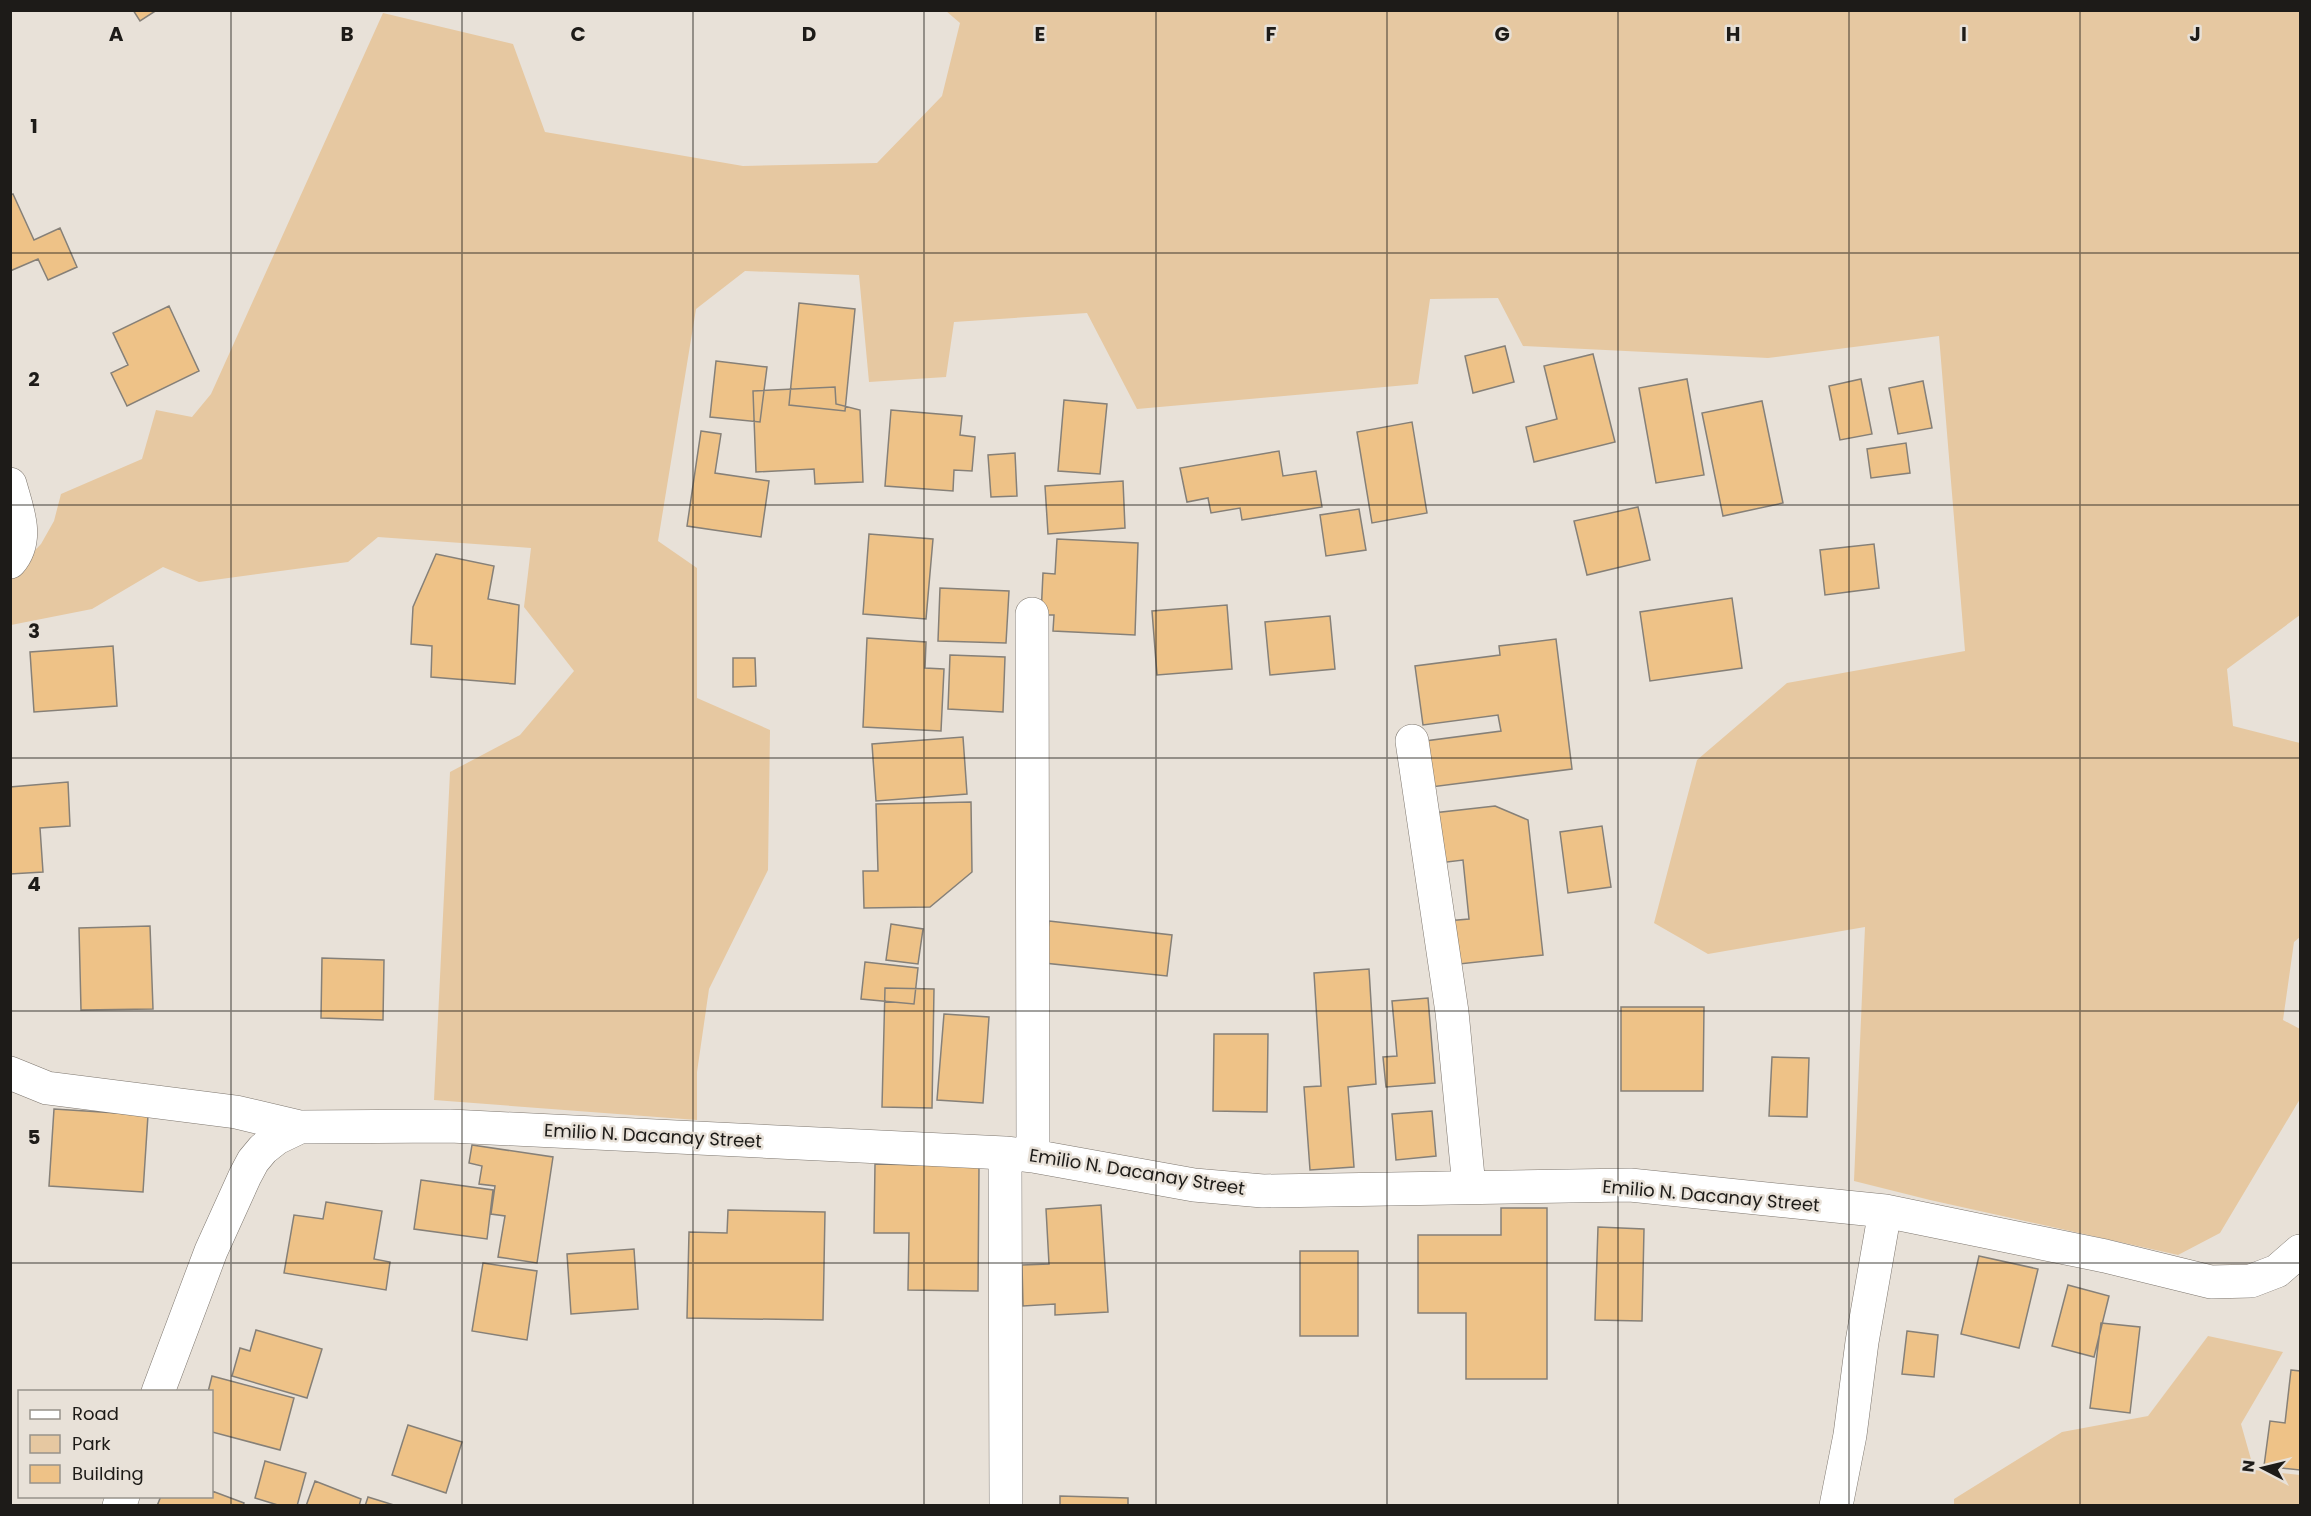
<svg xmlns="http://www.w3.org/2000/svg" width="2311" height="1516" font-family="Poppins,sans-serif">
<rect width="100%" height="100%" fill="#e8e1d8"/>
<!-- green -->
<path fill="#e6c8a1" d="M946,11H2300V615L2227,669L2233,726L2300,743V937L2294,942L2283,1020L2300,1029V1099L2220,1233L2178,1255L1930,1200L1854,1181L1865,927L1708,954L1654,923L1697,760L1787,683L1965,651L1939,336L1768,358L1523,346L1498,298L1430,299L1418,384L1137,409L1087,313L954,322L946,377L869,382L859,275L745,271L696,309L658,541L697,568V698L770,730L768,870L709,989L697,1072V1120L434,1100L450,772L520,735L574,671L524,607L531,548L378,537L348,562L199,582L163,567L92,609L11,625V575L41,544L54,521L61,494L142,459L156,410L192,417L211,394L383,13L513,44L545,132L743,166L877,163L942,96L960,23Z
M2208,1336L2283,1352L2241,1424L2254,1470L2300,1475V1505H1954V1499L2062,1432L2148,1416Z"/>
<!-- building -->
<path fill="#eec287" stroke="#868078" stroke-width="1.5" d="M133,10H157L140,21Z
M13,194L34,240L60,228L77,267L48,280L38,259L10,271V195Z
M799,303L855,309L845,411L789,405Z
M169,306L199,371L127,406L111,373L128,365L113,333Z
M1505,346L1514,382L1473,393L1465,356Z
M1593,354L1615,442L1534,462L1526,427L1557,419L1544,366Z
M716,361L767,367L760,422L710,417Z
M1687,379L1704,475L1656,483L1639,388Z
M1861,379L1872,434L1840,440L1829,386Z
M1923,381L1932,428L1898,434L1889,388Z
M835,387L836,404L860,410L863,482L815,484L814,469L756,472L753,391Z
M1064,400L1107,404L1100,474L1058,471Z
M1762,401L1783,503L1723,516L1702,413Z
M891,410L962,416L960,435L975,437L972,471L954,470L953,491L885,486Z
M1412,422L1427,513L1372,523L1357,432Z
M701,431L721,434L715,473L769,481L761,537L687,526Z
M1906,443L1910,473L1871,478L1867,449Z
M1279,451L1283,476L1316,471L1322,507L1242,520L1240,508L1211,513L1208,498L1187,502L1180,468Z
M1015,453L1017,496L991,497L988,455Z
M1123,481L1125,528L1048,534L1045,486Z
M1638,507L1650,560L1587,575L1574,521Z
M1359,509L1366,550L1326,556L1320,515Z
M869,534L933,539L926,619L863,614Z
M1057,539L1138,543L1135,635L1053,631L1054,615H1041L1043,573L1055,574Z
M1874,544L1879,588L1825,595L1820,550Z
M436,554L494,566L488,599L519,605L515,684L431,677L432,646L411,644L413,607Z
M940,588L1009,591L1006,643L938,641Z
M1732,598L1742,668L1650,681L1640,612Z
M1227,605L1232,669L1157,675L1152,611Z
M1330,616L1335,669L1270,675L1265,622Z
M867,638L926,642L925,668L944,669L941,731L863,727Z
M1556,639L1572,769L1431,787L1425,741L1501,731L1498,715L1423,725L1415,666L1500,655L1499,646Z
M113,646L117,706L34,712L30,652Z
M950,655L1005,657L1003,712L948,709Z
M733,658H755L756,686L733,687Z
M963,737L967,794L876,801L872,744Z
M68,782L70,826L40,828L43,872L10,874V787Z
M971,802L972,872L930,907L864,908L863,871H878L876,804Z
M1495,806L1528,820L1543,955L1450,965L1446,921L1469,919L1463,860L1439,863L1433,813Z
M1602,826L1611,887L1568,893L1560,832Z
M1049,921L1172,935L1167,976L1044,963Z
M891,924L923,929L918,964L886,960Z
M150,926L153,1009L81,1010L79,928Z
M322,958L384,960L383,1020L321,1018Z
M865,962L918,968L914,1004L861,999Z
M1369,969L1376,1084L1348,1087L1354,1167L1310,1170L1304,1087L1321,1086L1314,973Z
M885,988L934,989L932,1108L882,1107Z
M1428,998L1435,1083L1386,1087L1383,1057L1397,1056L1392,1001Z
M1621,1007H1704L1703,1091H1621Z
M944,1014L989,1017L983,1103L937,1100Z
M1214,1034H1268L1267,1112L1213,1111Z
M1772,1057L1809,1058L1807,1117L1769,1116Z
M54,1109L148,1115L143,1192L49,1186Z
M1432,1111L1436,1156L1396,1160L1392,1114Z
M472,1145L553,1157L537,1263L498,1257L505,1216L491,1214L495,1186L479,1184L482,1166L469,1163Z
M875,1164L979,1166L978,1291L908,1290L909,1233H874Z
M421,1180L493,1190L487,1239L414,1229Z
M326,1202L382,1211L374,1259L390,1262L386,1290L284,1273L294,1215L323,1219Z
M1101,1205L1108,1312L1055,1315V1304L1023,1306L1022,1265L1049,1264L1046,1209Z
M1501,1208H1547V1379H1466V1313H1418V1235H1501Z
M728,1210L825,1212L823,1320L687,1318L689,1232L727,1233Z
M1598,1227L1644,1229L1642,1321L1595,1320Z
M634,1249L638,1309L571,1314L567,1254Z
M1300,1251H1358V1336H1300Z
M1979,1256L2038,1269L2019,1348L1961,1334Z
M483,1263L537,1271L527,1340L472,1331Z
M2068,1285L2109,1296L2094,1357L2052,1346Z
M2101,1323L2140,1327L2130,1413L2090,1408Z
M256,1330L322,1349L307,1398L232,1376L240,1348L250,1351Z
M1907,1331L1938,1335L1934,1377L1902,1374Z
M2291,1370L2300,1371V1470L2264,1466L2270,1421L2285,1423Z
M212,1376L294,1398L280,1450L212,1432V1392H208Z
M408,1425L462,1442L446,1493L392,1475Z
M265,1461L306,1473L297,1506H281L255,1498Z
M315,1481L361,1499L359,1506H306Z
M212,1491L244,1503L243,1506H157L161,1496H212Z
M1060,1496L1128,1498V1506H1060Z
M368,1497L397,1506H365Z"/>
<g fill="none" stroke-linecap="round" stroke-linejoin="round">
<defs>
<path id="minor" d="M10,484C17,510 30,539 10,562
M1032,614L1033,1156
M1412,741L1452,1012L1469,1187
M10,1073L47,1088L236,1112L300,1127
M1005,1153L1006,1506
M158,1392L211,1251L245,1176L253,1161L263,1149L277,1138L300,1127L450,1126L1005,1153L1033,1156L1194,1185L1263,1191L1630,1185L1885,1211L2105,1256L2211,1282L2251,1281L2277,1271L2300,1251
M119,1506L123,1496
M1836,1506L1850,1435L1862,1342L1885,1211"/>
</defs>
<!-- minor casing -->
<use href="#minor" stroke="#7e776f" stroke-width="34"/>
<!-- minor -->
<use href="#minor" stroke="#fff" stroke-width="33"/>
</g>
<!-- grid -->
<path fill="none" stroke="#1d1b18" stroke-width="1.5" stroke-opacity="0.55" d="M231,10V1506M462,10V1506M693,10V1506M924,10V1506M1156,10V1506M1387,10V1506M1618,10V1506M1849,10V1506M2080,10V1506M10,253H2300M10,505H2300M10,758H2300M10,1011H2300M10,1263H2300"/>
<g text-anchor="middle" stroke-width="5" stroke-linejoin="round" paint-order="stroke">
<!-- street labels -->
<g font-size="18" fill="#1d1b18" stroke="#e8e1d8">
<text transform="translate(653 1136) rotate(3)" y="6">Emilio N. Dacanay Street</text>
<text transform="translate(1137 1172) rotate(9)" y="6">Emilio N. Dacanay Street</text>
<text transform="translate(1711 1196) rotate(5)" y="6">Emilio N. Dacanay Street</text>
</g>
</g>
<g font-size="20" text-anchor="middle" font-weight="bold" fill="#1d1b18" stroke="#e8e1d8" stroke-width="5" stroke-linejoin="round" paint-order="stroke">
<text x="116" y="41">A</text>
<text x="347" y="41">B</text>
<text x="578" y="41">C</text>
<text x="809" y="41">D</text>
<text x="1040" y="41">E</text>
<text x="1271" y="41">F</text>
<text x="1502" y="41">G</text>
<text x="1733" y="41">H</text>
<text x="1964" y="41">I</text>
<text x="2195" y="41">J</text>
<text x="34" y="133">1</text>
<text x="34" y="386">2</text>
<text x="34" y="638">3</text>
<text x="34" y="891">4</text>
<text x="34" y="1144">5</text>
</g>
<!-- border -->
<rect width="2311" height="1516" fill="none" stroke="#1d1b18" stroke-width="24"/>
<!-- legend -->
<rect x="18" y="1390" width="195" height="108" fill="#e8e1d8" stroke="#97928b" stroke-width="1.5"/>
<rect x="30" y="1410" width="30" height="9" fill="#ffffff" stroke="#97928b" stroke-width="1.5"/>
<text x="72" y="1420" font-size="18" fill="#1d1b18">Road</text>
<rect x="30" y="1435" width="30" height="18" fill="#e6c8a1" stroke="#97928b" stroke-width="1.5"/>
<text x="72" y="1450" font-size="18" fill="#1d1b18">Park</text>
<rect x="30" y="1465" width="30" height="18" fill="#eec287" stroke="#97928b" stroke-width="1.5"/>
<text x="72" y="1480" font-size="18" fill="#1d1b18">Building</text>
<!-- north arrow -->
<g transform="translate(2263 1468) rotate(277)" stroke="#e8e1d8" stroke-width="4.5" paint-order="stroke">
<path d="M0-4.5L10 22L0 15L-10 22Z" fill="#1d1b18"/>
<text y="-9" font-size="16" font-weight="bold" text-anchor="middle" fill="#1d1b18">N</text>
</g>
</svg>
